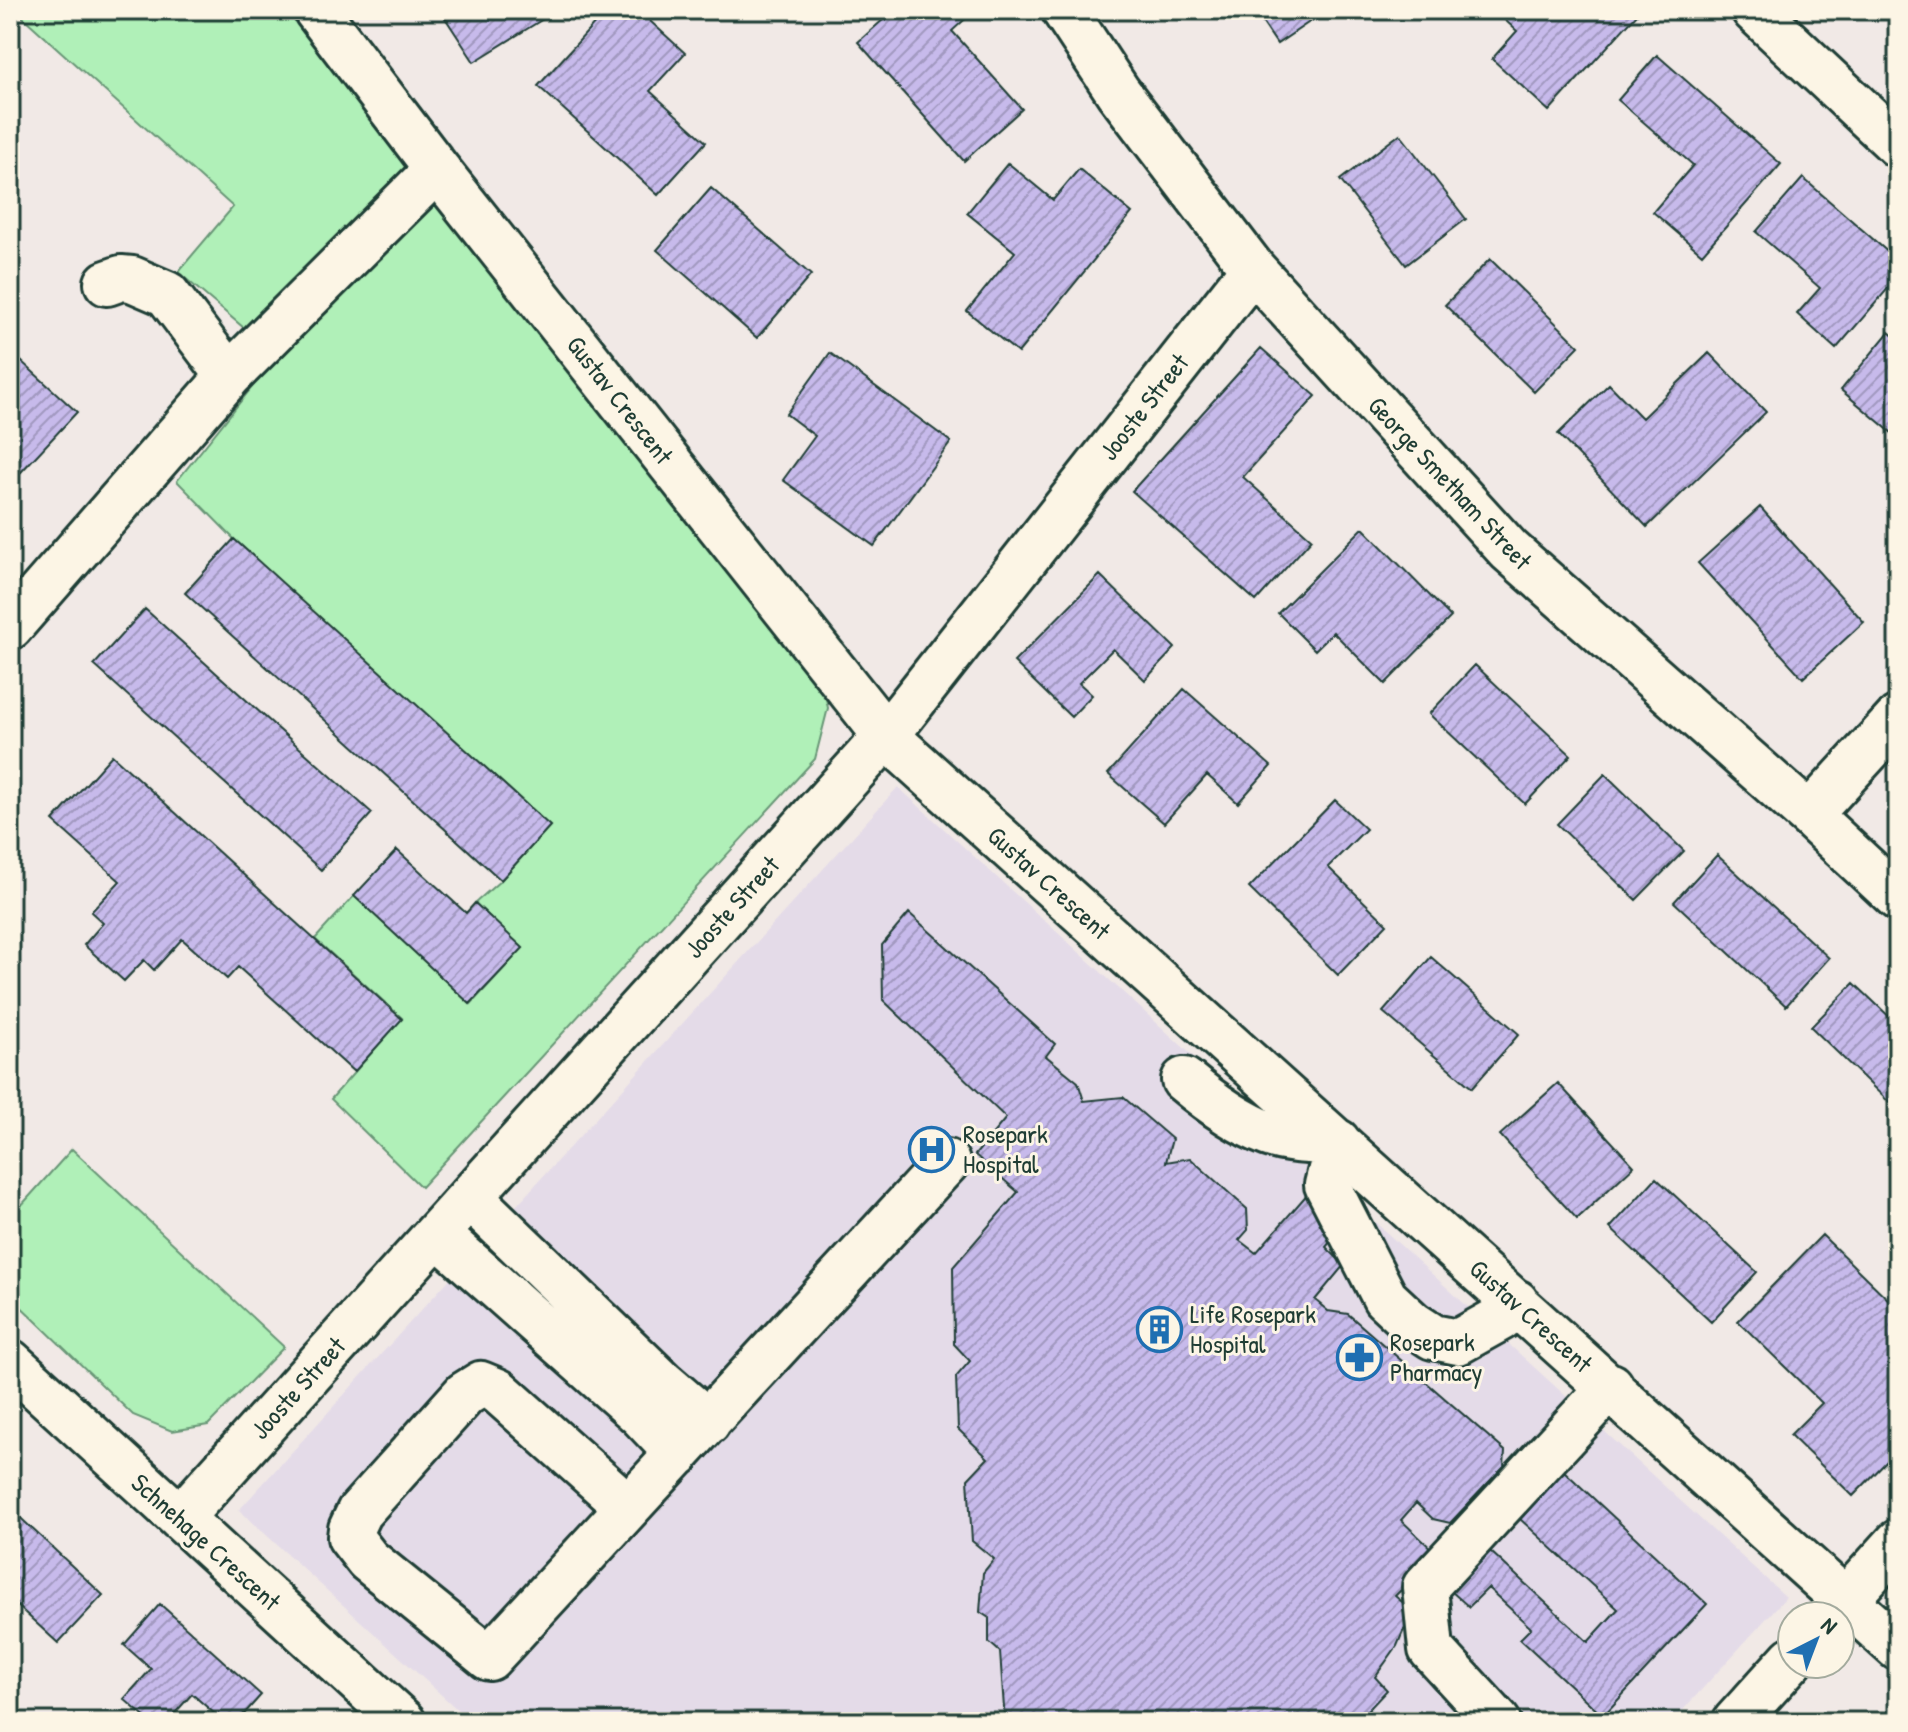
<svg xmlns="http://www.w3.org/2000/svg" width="1908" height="1732" font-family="'Patrick Hand',sans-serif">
<defs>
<pattern id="building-hatch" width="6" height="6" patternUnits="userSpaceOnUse" patternTransform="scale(2)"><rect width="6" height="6" fill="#c7baeb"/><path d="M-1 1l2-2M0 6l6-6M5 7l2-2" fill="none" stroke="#a198bf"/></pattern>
</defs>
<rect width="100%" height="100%" fill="#f1e9e6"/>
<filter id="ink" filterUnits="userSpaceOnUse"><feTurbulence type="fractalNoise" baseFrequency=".0125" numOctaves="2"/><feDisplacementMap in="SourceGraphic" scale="16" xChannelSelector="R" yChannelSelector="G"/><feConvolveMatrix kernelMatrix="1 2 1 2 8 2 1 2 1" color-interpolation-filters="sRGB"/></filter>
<g filter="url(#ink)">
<!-- built -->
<path fill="#e4dbe8" d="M898,787L1786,1597L1672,1722H471L239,1510Z"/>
<!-- park -->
<path fill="#b0f0b8" stroke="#689676" stroke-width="2" d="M15,10H294L819,667L828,708L815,759L421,1187L331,1099L402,1018L315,939L354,896L471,1004L523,948L475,903L501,880L550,826L234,539L177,481L277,356L178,272L233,207Z
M72,1149L284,1347L208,1425L172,1431L133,1415L10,1296V1218Z"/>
<!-- building -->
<path fill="url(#building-hatch)" stroke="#1f3d34" stroke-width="2" d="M440,10H548L551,14L474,62Z
M607,10H638L685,53L650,91L706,142L658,195L538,86Z
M894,10H975L952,31L1022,109L964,161L858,42Z
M1254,10H1327L1277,44Z
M1494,10H1568L1573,15L1577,10H1634L1638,13L1549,111L1492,59L1517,31Z
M1657,55L1781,164L1702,254L1653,212L1693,165L1618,100Z
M1400,134L1466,219L1406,265L1340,180Z
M1008,163L1053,200L1079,169L1132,213L1018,353L967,311L1015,252L967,213Z
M1803,178L1898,261V277L1836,349L1797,314L1820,288L1756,232Z
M711,188L811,275L757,338L657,250Z
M1490,259L1579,346L1534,392L1445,305Z
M1889,332L1898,340V438L1841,390Z
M1261,348L1316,396L1243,477L1312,539L1256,601L1132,491Z
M10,351L77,412L10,484Z
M830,353L951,442L874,546L783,480L815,436L786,414Z
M1709,353L1766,412L1647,527L1558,434L1609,384L1642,418Z
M1760,507L1864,622L1803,678L1698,563Z
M1363,528L1451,617L1385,684L1333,632L1315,650L1278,613Z
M234,539L550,826L501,880L185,593Z
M1100,575L1175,648L1145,680L1113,649L1079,683L1092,695L1071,717L1014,662Z
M145,609L372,813L321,870L94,665Z
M1475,665L1571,755L1525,804L1429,714Z
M1184,689L1271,766L1238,803L1207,775L1164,823L1108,774Z
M112,755L402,1019L354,1072L238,967L227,979L182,939L154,970L144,960L124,981L84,945L103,923L91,912L120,881L53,821Z
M1605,774L1684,851L1636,900L1557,824Z
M1335,800L1366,829L1328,867L1387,924L1338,975L1249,888Z
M397,850L466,913L475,903L523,948L470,1004L354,896Z
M1717,855L1829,958L1786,1006L1674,902Z
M909,913L1055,1044L1046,1056L1078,1082L1084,1101L1123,1097L1172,1139L1166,1162L1190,1158L1247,1209L1248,1230L1239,1240L1256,1253L1310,1191L1345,1224L1326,1247L1344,1265L1315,1300L1328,1311L1348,1314L1505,1451L1504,1466L1450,1523L1433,1519L1416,1503L1401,1520L1437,1554L1395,1596L1408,1607L1405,1627L1397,1646L1375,1677L1387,1690L1357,1722H1005L1000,1652L989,1642V1618L980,1612L983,1573L994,1559L972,1541L968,1479L988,1458L958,1429L956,1377L970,1361L954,1344L953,1267L1018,1192L975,1155L1006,1118L883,1000L882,945Z
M1431,957L1519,1034L1472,1088L1383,1012Z
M1854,983L1898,1025L1897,1110L1811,1027Z
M1558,1083L1634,1166L1577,1219L1500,1135Z
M1656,1178L1757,1272L1711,1322L1610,1228Z
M1822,1235L1898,1309V1450L1853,1496L1790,1435L1822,1403L1738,1321Z
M1564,1471L1707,1604L1603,1716L1520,1639L1531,1628L1488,1588L1469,1607L1452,1592L1490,1551L1588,1642L1618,1609L1520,1519Z
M10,1508L103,1595L58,1643L10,1599Z
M160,1604L261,1695L237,1722H224L192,1694L167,1722H150L124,1699L151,1669L124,1645Z"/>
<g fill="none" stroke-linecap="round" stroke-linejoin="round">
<defs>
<path id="minor" d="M316,10L437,169L886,736L1898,1648
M1064,10L1118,92L1253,269L1509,550L1809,815L1898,898
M1754,10L1898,145
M107,283L121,278L132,279L167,294L229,376
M10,627L229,376L437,169
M1809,815L1898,718
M1184,1080C1209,1101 1237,1122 1269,1134C1290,1142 1316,1141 1338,1142L1327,1185L1385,1298L1413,1324L1433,1337L1458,1342L1501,1318L1516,1302
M470,1197L664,1384L708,1422
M437,1234L641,1415L678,1454
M10,1362L403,1722
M628,1507L498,1391L481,1384L465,1394L359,1512L351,1529L350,1537L368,1560L489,1658L947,1162
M180,1518L886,736L1253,269
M1831,1616L1898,1542
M1498,1722L1431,1649L1425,1587L1611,1386
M1735,1722L1792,1659"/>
</defs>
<!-- minor casing -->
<use href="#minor" stroke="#1f3d34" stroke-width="50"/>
<!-- minor -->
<use href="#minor" stroke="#fcf5e5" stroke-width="44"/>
</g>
</g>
<!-- icons -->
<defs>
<symbol id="hospital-ring" viewBox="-11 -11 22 22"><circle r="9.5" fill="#fcf5e5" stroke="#1f6fb2" stroke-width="1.5"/><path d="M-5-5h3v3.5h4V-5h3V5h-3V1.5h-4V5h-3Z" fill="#1f6fb2"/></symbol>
<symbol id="building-ring" viewBox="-11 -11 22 22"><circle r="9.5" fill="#fcf5e5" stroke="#1f6fb2" stroke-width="1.5"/><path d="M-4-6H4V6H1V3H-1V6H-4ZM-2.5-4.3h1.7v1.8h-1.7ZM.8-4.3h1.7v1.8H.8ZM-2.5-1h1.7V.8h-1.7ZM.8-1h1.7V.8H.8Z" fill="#1f6fb2"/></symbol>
<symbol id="pharmacy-ring" viewBox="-11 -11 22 22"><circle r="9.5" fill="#fcf5e5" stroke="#1f6fb2" stroke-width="1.5"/><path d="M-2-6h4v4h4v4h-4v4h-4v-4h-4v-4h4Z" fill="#1f6fb2"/></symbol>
</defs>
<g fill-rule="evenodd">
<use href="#hospital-ring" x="906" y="1124" width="51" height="51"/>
<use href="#building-ring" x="1134" y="1304" width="51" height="51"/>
<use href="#pharmacy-ring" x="1334" y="1332" width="51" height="51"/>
</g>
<g text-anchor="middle" stroke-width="6" stroke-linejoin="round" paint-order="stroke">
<!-- street labels -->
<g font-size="26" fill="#1f3d34" stroke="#fcf5e5">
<text transform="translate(620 400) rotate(52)" y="9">Gustav Crescent</text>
<text transform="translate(1144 407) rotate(-52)" y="9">Jooste Street</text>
<text transform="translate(1450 483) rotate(47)" y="9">George Smetham Street</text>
<text transform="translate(1049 883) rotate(42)" y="9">Gustav Crescent</text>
<text transform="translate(732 907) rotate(-48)" y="9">Jooste Street</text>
<text transform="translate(1531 1316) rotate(42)" y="9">Gustav Crescent</text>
<text transform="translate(298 1388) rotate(-48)" y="9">Jooste Street</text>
<text transform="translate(206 1542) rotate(42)" y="9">Schnehage Crescent</text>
</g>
<!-- poi labels -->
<g font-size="26" fill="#1f3d34" stroke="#fcf5e5" text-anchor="start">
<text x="963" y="1143">Rosepark<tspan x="963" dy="30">Hospital</tspan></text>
<text x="1190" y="1323">Life Rosepark<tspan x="1190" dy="30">Hospital</tspan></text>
<text x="1390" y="1351">Rosepark<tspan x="1390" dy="30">Pharmacy</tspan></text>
</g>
</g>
<!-- margin -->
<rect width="1908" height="1732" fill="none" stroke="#fcf5e5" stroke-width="40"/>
<rect x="20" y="20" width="1868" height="1692" fill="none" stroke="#1f3d34" stroke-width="3" filter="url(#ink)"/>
<!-- north arrow -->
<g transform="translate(1816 1640) rotate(42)"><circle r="38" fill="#fcf5e5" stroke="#a4ab9e" stroke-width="2"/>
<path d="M0-6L14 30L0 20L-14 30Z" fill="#1f6fb2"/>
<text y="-12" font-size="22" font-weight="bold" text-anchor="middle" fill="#1f3d34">N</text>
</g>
</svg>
